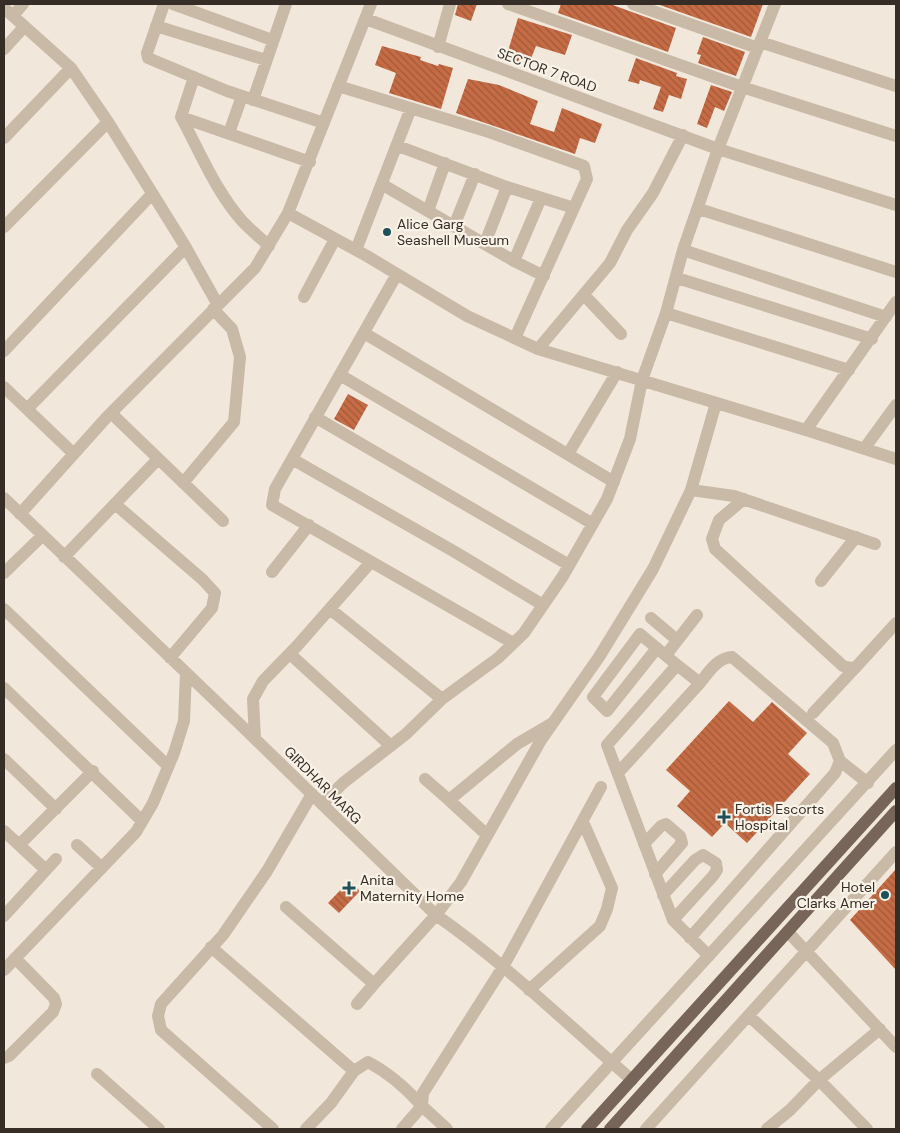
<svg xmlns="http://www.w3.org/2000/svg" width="900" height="1133" font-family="'DM Sans',sans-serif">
<defs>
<pattern id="building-back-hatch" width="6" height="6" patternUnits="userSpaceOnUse" patternTransform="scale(1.25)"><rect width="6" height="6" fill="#c56c45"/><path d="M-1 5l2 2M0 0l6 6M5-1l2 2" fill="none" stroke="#a1593a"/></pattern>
</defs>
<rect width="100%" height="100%" fill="#f1e8db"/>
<!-- building -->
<path fill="url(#building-back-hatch)" d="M458,4H477L471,21L455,15Z
M561,4H610L676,28L668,52L558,13Z
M657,4H763L751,37Z
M518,18L572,35L565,55L536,46L528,66L505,61Z
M703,37L745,52L736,76L698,63L701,55L697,54Z
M382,46L421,57L420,60L438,66L439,64L453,68L441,109L389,93L396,73L375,65Z
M636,58L677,73L676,76L687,79L681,99L669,95L663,112L653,109L661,87L640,80L639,84L628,81Z
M468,79L499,85L538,101L530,124L554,132L562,108L602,124L595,143L580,138L575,154L456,113Z
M711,85L732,92L724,111L715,107L707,128L697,124Z
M348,394L368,405L354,430L334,419Z
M729,701L753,722L772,702L807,733L788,754L810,774L747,843L725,823L712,837L677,806L690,791L666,770Z
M896,869V970L850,920Z
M349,881L360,891L339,913L328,903Z"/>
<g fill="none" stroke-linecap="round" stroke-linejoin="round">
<!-- minor -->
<path stroke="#c9b9a7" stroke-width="12" d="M164,4L147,53L148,58L227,91L324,123
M173,4L272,40
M508,4L742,87L896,136
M633,4L758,48
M4,8L71,68L108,122L185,246L218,305
M13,16L23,4
M366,19L718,149L896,205
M156,26L266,60
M760,42L896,86
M438,47L450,4
M4,49L24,27
M194,77L181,117C200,152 216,192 243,222C251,230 260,238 269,246
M338,86L489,132L584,166L587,179L515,338
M253,100L286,4
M181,117L310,162
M229,133L242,96
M4,138L71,68
M398,146L507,187L574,208
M383,185L514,261L544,276
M699,209L896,272
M428,211L445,163
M288,213L367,256L467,316L538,349L809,431L896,459
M454,226L475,174
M4,227L108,122
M485,243L507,187
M356,250L411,108
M683,250L886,317
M514,261L541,198
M397,274L275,489L272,505L513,643
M677,278L872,339
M585,296L621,334
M304,297L335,239
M666,313L849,370
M364,333L614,482
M538,349L610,263L627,230L653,193L683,135
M4,351L152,194
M340,375L593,524
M4,387L74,454
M27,409L185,248
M111,413L223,521
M315,417L569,565
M806,430L896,302
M864,449L896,405
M568,454L617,372
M292,459L455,552L543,605
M183,483L234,422L240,357L232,329L213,309
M691,490L734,496L875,544
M4,498L248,732L436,915C506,964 568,1025 632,1080
M744,499L719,520L712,539L715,549L843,666L850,668L856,667L896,623
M115,504L202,579L215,593L212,608L170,658
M20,514L106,418L255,268L288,213L371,4
M64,557L158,459
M272,572L309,525
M4,573L42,536
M821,581L856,537
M4,609L168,766
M330,609L442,699
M651,618L677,640
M657,648L607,711L593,697L640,634L677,665
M290,654L391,746
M666,655L697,615
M4,688L142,821
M813,713L856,667
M255,739L253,699L263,681L297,646L370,563
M4,759L56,809
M840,761L868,783
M618,773L700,683L677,665L607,745L673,920L709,956
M425,779L449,800
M322,804L343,783L406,734L442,699L498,658L524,633L563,576L607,499L630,439L642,380L666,313L683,250L718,149L775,4
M4,831L46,870
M487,835L449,800L517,744L551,724
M644,844L661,826L666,824L680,836L682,843L655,874
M19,845L93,771
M77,845L102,868
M663,895L695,860L703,855L716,863L717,870L713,876L673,920
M286,907L374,984L436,915L461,882L541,740L599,657L653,569L691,490L716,403
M4,916L56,859
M788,932L896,1047
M690,938L835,773L840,761L833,743L732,657C717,658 709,672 700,683
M211,947L354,1071
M4,970L136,832L153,803L174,753L184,721L186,673
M529,990L600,926L607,909L612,888L583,822
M357,1004L374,984
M749,1016L819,1080L867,1129
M4,1058L9,1056L53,1012L56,1004L54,998L15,958
M97,1074L159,1129
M422,1106L423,1093L503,967L601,787
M273,1129L161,1030L158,1016L161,1004L223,935L267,871L312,794
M306,1129L331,1103L354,1071L368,1062C389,1073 406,1088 422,1106
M402,1129L422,1106L447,1129
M551,1129L896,750
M646,1129L896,852
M767,1129L790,1110L819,1080L880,1029"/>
<!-- major -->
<path stroke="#786559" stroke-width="12" d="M587,1129L896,788
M610,1129L896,811"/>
</g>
<!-- markers -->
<g fill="#1d5057" stroke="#f9f2e7" stroke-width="2">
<circle cx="387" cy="232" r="5"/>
<path d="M721.5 809.5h5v5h5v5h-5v5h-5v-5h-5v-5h5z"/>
<path d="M346.5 880.5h5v5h5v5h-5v5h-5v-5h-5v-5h5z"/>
<circle cx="885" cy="895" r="5"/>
</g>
<g text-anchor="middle" stroke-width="4.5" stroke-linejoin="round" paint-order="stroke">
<!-- street labels -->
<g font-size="14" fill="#362d27" stroke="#f9f2e7">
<text transform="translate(547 70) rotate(20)" y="5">SECTOR 7 ROAD</text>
<text transform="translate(323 785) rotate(45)" y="5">GIRDHAR MARG</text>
</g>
<!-- poi labels -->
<g font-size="14" fill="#362d27" stroke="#f9f2e7" text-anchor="start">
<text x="397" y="229">Alice Garg<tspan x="397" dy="16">Seashell Museum</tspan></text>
<text x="735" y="814">Fortis Escorts<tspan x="735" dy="16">Hospital</tspan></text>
<text x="360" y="885">Anita<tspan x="360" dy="16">Maternity Home</tspan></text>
<text x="875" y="892" text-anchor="end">Hotel<tspan x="875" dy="16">Clarks Amer</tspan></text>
</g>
</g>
<!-- border -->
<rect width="900" height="1133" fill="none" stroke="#362d27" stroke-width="10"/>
</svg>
